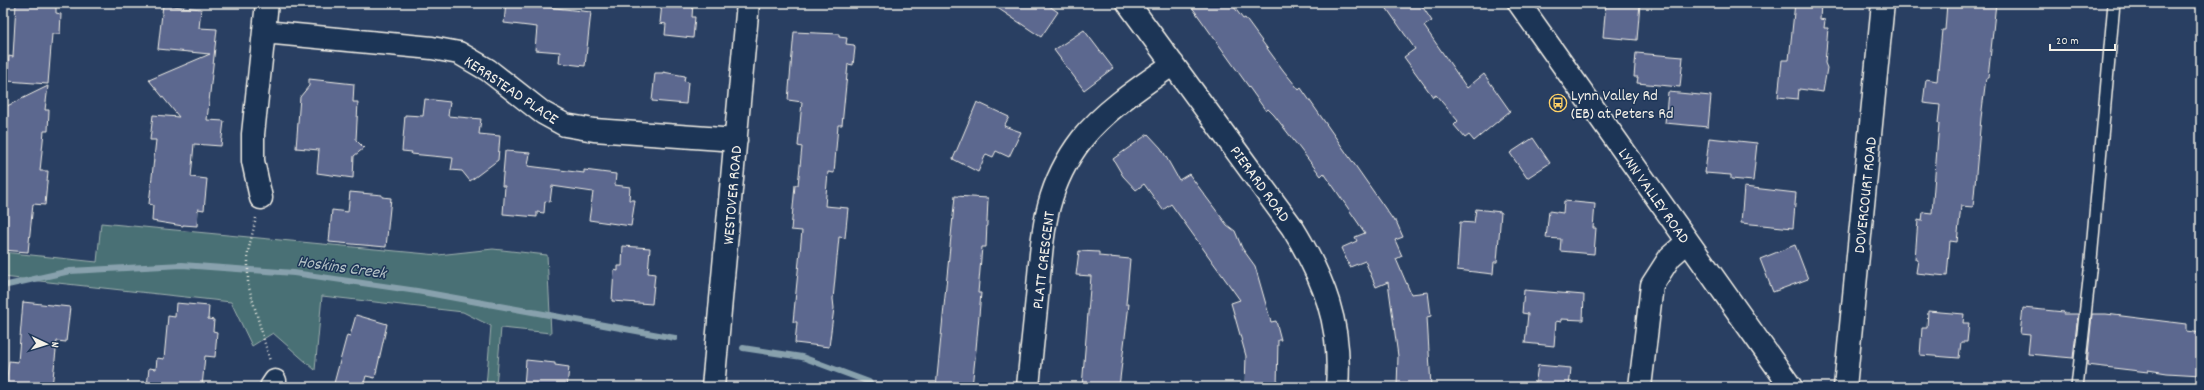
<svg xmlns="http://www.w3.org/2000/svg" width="2204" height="390" font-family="Dekko,sans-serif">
<rect width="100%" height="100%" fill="#293f62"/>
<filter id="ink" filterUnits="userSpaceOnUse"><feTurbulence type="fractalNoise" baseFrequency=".025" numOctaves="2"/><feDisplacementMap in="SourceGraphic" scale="8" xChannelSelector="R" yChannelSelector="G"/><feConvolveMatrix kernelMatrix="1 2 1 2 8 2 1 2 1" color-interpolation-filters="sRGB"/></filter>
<g filter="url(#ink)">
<!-- green -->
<path fill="#497074" stroke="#9eb0ae" d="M101,223L438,255L493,249L547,255L551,333L501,328L496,387H486L491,326L463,312L322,296L315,370L273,333L252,346L231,302L3,277V252L97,262Z"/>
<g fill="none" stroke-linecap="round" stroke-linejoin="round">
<!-- stream -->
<path stroke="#88a1ad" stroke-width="6" d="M3,286L70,271L182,265L294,273L417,291L675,338
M743,348L802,357L869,382L872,387"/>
</g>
<!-- building -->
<path fill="#5b678f" stroke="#f4f1e8" d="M16,3H56V13L61,14L60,34H52L48,84L7,81L9,56L13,57Z
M506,3H529V5L591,12L585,66L559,63L560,52L535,50L537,27L504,23Z
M674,3H693L692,17H695L693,38L665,35L666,24L660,23L662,4L674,5Z
M990,3H1045L1058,12L1041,37Z
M1189,3H1231L1243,19L1245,18L1283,70L1299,90L1301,88L1394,221H1396L1403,237L1395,240L1402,256L1396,259L1411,294L1428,292L1431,316L1427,317L1431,387H1397L1398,356L1388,282L1376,287L1365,261L1350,267L1341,248L1357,241L1355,237L1365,233L1324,173L1321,176L1274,115L1268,109L1266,111Z
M1383,3H1420L1432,21L1424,26L1467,88L1484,74L1510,111L1474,141L1469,135L1465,138L1454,125L1458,121L1436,95L1433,97L1404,57L1415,49Z
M1606,3H1640L1637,40L1603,37Z
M1795,3H1821L1820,19L1825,20L1824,28H1828L1825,63L1827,68L1823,92L1799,89L1798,99L1778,97L1782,60H1789Z
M1947,3H1996L1988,78H1986L1981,118L1973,207L1961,206L1957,242L1950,241L1947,276L1916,273L1918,260L1915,259L1918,220L1922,221L1923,212L1932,213L1939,123H1938L1940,105L1923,103L1926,79L1937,81L1942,30H1945Z
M163,5L201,9L199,28L217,29L207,120L224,121L221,146L194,144L191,177L207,179L204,210L198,209L197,226L183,225V226L152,221L153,205L149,204L156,140H150L153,115L179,117L149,80L210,54L158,49Z
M1084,30L1113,68L1084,90L1054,50Z
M794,32L839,34V37L847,38L846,44L854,45L855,48L853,65L848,64L842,125H838L834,173L828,172L825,206L848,208L845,238L839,237L833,299L834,308L829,347L795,343L797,322H793L802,231L791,230L795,185H798L802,147L798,146L802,102L788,100Z
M1636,53L1683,57L1680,87L1637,83L1638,77H1634Z
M663,72L685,76L684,81L688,82L686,104L652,101L655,73H663Z
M309,79L354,84L353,102H358L356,140L364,148L354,156L353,178L317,173L319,150L296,148L300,97L309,86Z
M48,86L45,110H49L48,131H44L40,171H48L45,205L33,204L28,252L3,250V108Z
M1668,92L1711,96L1708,127L1665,123Z
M425,99L450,102L448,116L481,119L479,134L500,136L498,160L470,181L462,171L451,170L453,158L411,154L412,152L402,151L405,115L423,116Z
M977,102L1009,117L1004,126L1021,132L1009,157L996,151L993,157L986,154L978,172L953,159Z
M1148,134L1161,148L1179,180L1189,174L1227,225L1235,231L1242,248L1255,266L1271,322L1276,321L1281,340H1278L1277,387H1245L1246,356L1231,303L1240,300L1171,204L1163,210L1144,184L1136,190L1123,176L1113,159Z
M1533,138L1550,163L1527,178L1510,153Z
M1709,138L1757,143L1753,181L1731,179V175L1705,173Z
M505,151L530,153L528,166L584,173V170L616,174L615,185L630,187L629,200H635L631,226L589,220L593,192L552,186L550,202L545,201L544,213L537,212V217L503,214L505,186H502Z
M1744,187L1796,193L1793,228L1741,223Z
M350,192L382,195V197L391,198L386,247L329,242L332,210L348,212Z
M955,196L988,198L986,247H982L978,293H981L976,349L972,387H936Z
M1564,201L1595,204L1593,228H1596L1594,254L1560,251L1561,239L1546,238L1549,211L1563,213Z
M1476,209L1501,212L1497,262H1494L1493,274L1457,270L1460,222L1474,223Z
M1795,245L1808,279L1773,292L1760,259Z
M623,246L650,248L648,273L655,274L652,304L612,301L614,270L618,271V266H622Z
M1079,251L1099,252V256L1130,259L1126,304H1129L1119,387H1082L1091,276L1076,275Z
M1524,290L1584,295L1583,320L1561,319V322L1556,321L1554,346L1525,343L1528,314L1522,313Z
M23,302L70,307L66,342L57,341L52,387H6L9,361L18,362Z
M176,303L209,306L208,319L214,320L213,331L217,332L215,357L205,356L202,387H147L149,368L156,369L157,358L164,359L168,316L175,317Z
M2023,308L2064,312L2063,314H2078L2073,358L2028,354L2030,335L2020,334Z
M1928,311L1964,314L1963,323H1969L1967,342H1961L1959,358L1920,355L1922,328H1927Z
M2092,314H2106L2186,324V331L2201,333V375L2167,373L2148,370V372L2087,365Z
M356,315L387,324L375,378L366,376L363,387H333L347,335L350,336Z
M526,360L555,363V365L569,367L567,387H524Z
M1538,365L1571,368L1569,387H1535Z"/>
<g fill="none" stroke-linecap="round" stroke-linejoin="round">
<defs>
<path id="lane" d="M2077,387L2090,271L2114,3"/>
<path id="street" d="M1128,3L1292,227C1324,279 1342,324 1337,387
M264,32L432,48L459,53L488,70L543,113L565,125L594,130L736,140
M261,198L253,161V134L267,3
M271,387L275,381
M713,387L748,3
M1028,387C1031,354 1035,321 1038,287C1043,230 1045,187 1082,139C1105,110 1143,85 1173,64
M1640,387L1652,285L1670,257L1687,242
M1845,387L1883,3"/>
<path id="secondary" d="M1519,3L1791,387"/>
</defs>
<!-- lane casing -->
<use href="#lane" stroke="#f4f1e8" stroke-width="14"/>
<!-- street casing -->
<use href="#street" stroke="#f4f1e8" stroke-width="25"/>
<!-- secondary casing -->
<use href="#secondary" stroke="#f4f1e8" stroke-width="25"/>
<!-- path -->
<path stroke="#f4f1e8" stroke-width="2.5" stroke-dasharray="1 3" stroke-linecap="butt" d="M256,218L248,252V284L270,361"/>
<!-- lane -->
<use href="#lane" stroke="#1d3557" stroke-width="11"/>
<!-- street -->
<use href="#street" stroke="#1d3557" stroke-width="22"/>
<!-- secondary -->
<use href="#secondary" stroke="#1d3557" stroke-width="22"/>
</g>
</g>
<!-- icons -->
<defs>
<symbol id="bus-ring" viewBox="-11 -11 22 22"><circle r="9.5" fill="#1d3557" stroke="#ffd166" stroke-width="1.5"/><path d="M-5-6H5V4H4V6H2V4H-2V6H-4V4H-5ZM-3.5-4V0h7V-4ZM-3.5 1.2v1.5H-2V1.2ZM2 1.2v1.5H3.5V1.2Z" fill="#ffd166"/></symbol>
</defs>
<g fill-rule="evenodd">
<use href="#bus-ring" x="1548" y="93" width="20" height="20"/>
</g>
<g text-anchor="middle" stroke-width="3" stroke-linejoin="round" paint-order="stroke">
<!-- street labels -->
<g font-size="16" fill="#f4f1e8" stroke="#1d3557">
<text transform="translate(512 89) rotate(34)" y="6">KERRSTEAD PLACE</text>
<text transform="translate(1261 183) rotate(54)" y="6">PIERARD ROAD</text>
<text transform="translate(731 195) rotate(-85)" y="6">WESTOVER ROAD</text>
<text transform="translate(1655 195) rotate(55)" y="6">LYNN VALLEY ROAD</text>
<text transform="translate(1864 195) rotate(-84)" y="6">DOVERCOURT ROAD</text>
<text transform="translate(1042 260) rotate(-83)" y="6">PLATT CRESCENT</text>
</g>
<!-- poi labels -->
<g font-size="16" fill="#f4f1e8" stroke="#1d3557" text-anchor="start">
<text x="1571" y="100">Lynn Valley Rd<tspan x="1571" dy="18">(EB) at Peters Rd</tspan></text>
</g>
<!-- water labels -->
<g font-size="17" font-style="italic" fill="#b5c2c6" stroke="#1d3557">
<text transform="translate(342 266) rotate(8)" y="6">Hoskins Creek</text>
</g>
</g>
<!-- margin -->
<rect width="2204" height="390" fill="none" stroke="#1d3557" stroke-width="16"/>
<rect x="8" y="8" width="2188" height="374" fill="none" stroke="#f4f1e8" stroke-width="1.5" filter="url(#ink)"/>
<!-- north arrow -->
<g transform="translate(46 344) rotate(94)" stroke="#1d3557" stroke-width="3" paint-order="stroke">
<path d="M0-3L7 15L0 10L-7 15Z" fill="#f4f1e8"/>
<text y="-6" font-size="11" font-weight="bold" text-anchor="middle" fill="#f4f1e8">N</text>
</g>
<!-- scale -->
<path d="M2050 44v6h65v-6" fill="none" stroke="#f4f1e8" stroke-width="2"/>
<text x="2056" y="44" font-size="12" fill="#f4f1e8" stroke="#1d3557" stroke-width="3" paint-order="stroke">20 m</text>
</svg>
